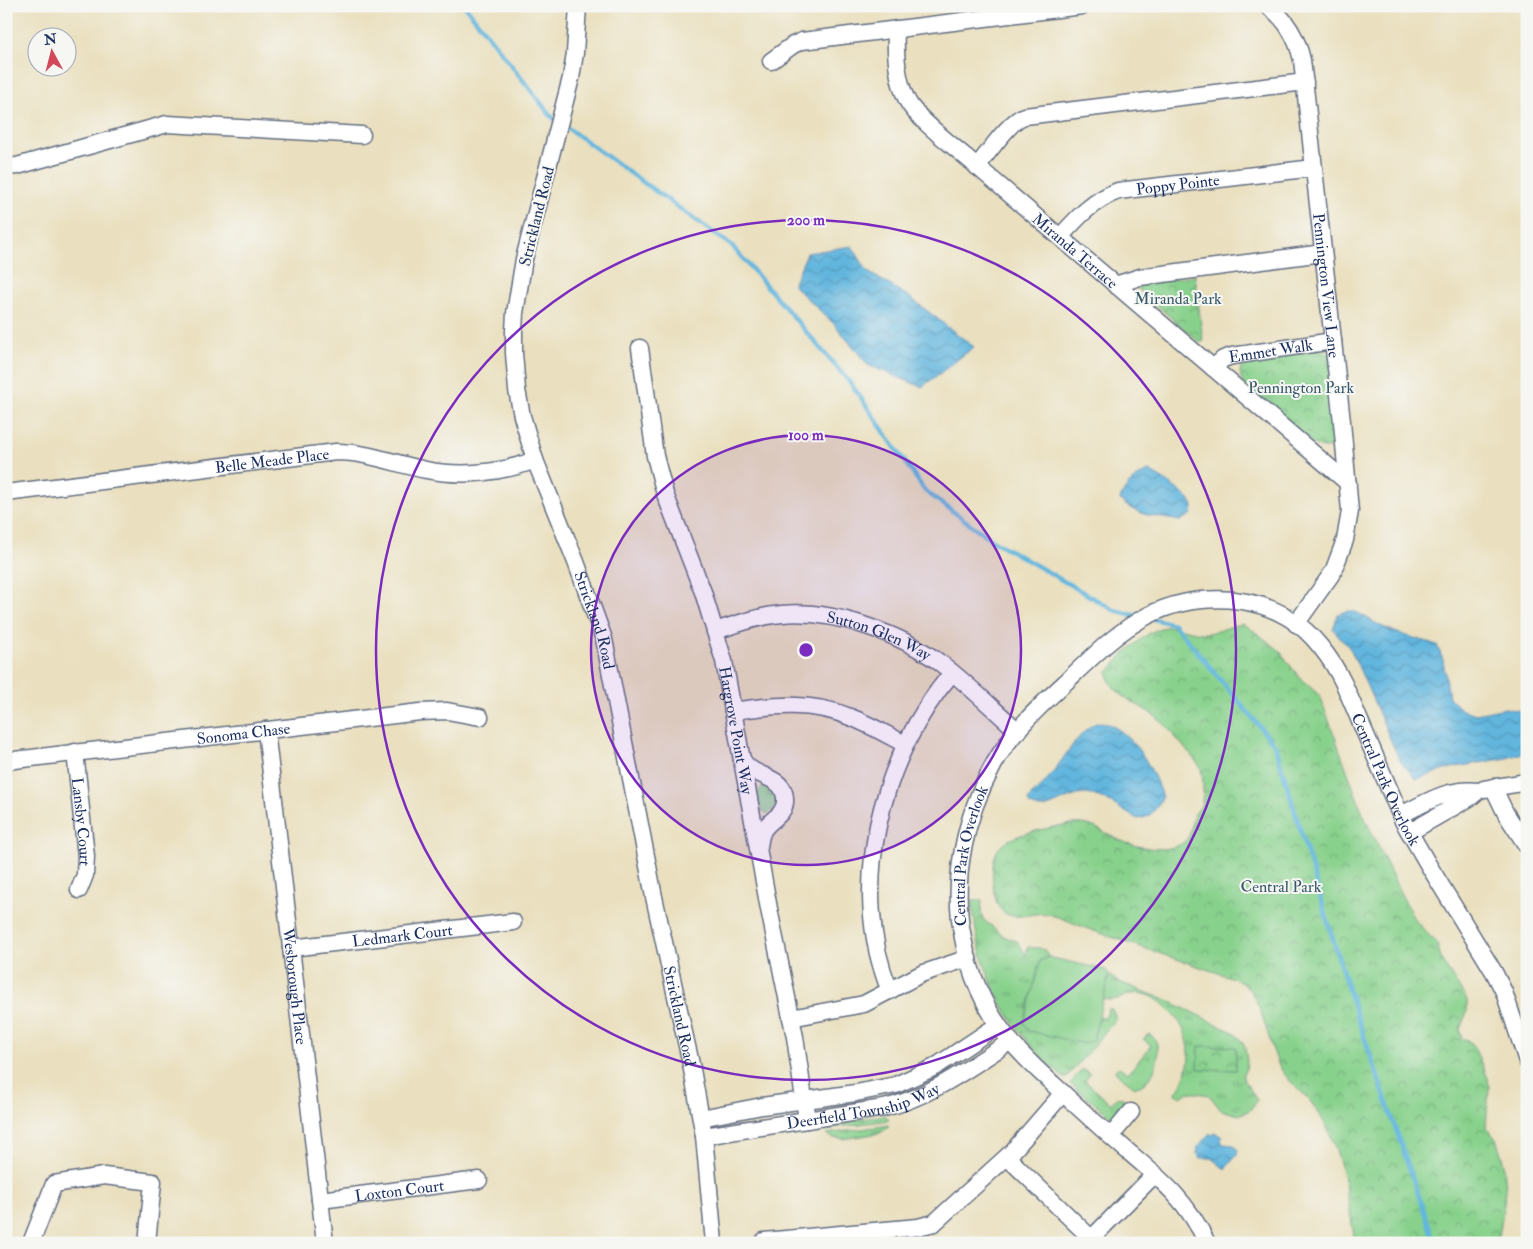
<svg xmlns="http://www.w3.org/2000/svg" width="1533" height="1249" font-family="'IM FELL Double Pica',serif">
<defs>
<pattern id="grass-tufts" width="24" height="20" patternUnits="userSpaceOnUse" patternTransform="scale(1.25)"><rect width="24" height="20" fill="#88d18c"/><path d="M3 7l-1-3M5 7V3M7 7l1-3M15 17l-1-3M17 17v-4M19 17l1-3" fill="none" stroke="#6eaa76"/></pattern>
<pattern id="park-crowns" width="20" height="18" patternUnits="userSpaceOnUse" patternTransform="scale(1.25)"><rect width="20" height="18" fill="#88d18c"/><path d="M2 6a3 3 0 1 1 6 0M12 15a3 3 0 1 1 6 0" fill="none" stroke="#6eaa76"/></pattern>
<pattern id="water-waves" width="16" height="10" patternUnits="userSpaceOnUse" patternTransform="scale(1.25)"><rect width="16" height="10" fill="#62b6de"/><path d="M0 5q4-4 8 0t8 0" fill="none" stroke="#5094b7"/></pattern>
</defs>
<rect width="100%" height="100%" fill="#f6f6f2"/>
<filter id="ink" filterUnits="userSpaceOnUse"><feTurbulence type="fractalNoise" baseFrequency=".02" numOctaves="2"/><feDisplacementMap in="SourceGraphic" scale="10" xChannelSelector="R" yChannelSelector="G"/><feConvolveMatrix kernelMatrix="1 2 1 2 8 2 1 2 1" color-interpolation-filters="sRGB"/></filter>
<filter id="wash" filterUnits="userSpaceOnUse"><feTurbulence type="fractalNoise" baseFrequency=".0096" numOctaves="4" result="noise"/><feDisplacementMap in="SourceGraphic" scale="20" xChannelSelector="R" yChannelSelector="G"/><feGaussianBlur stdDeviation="1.12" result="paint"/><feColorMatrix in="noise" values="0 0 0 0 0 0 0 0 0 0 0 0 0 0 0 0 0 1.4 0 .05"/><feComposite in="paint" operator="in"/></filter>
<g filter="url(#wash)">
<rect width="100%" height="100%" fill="#eae0bf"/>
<!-- grass -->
<path fill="url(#grass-tufts)" stroke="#528075" d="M763,786H769L776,792L778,805L768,814L762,811L758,802L757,793Z
M972,900H982L981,914L984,920L1005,937L1017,941L1026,955L1028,947C1036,949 1046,945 1048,957L1040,961L1093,1040L1099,1016L1106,1017L1108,1009H1112L1116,1019L1065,1079C1008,1030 978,976 972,900Z
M1109,975L1117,981L1171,1002L1235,1033L1245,1046L1247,1062L1246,1069L1243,1073V1079L1257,1100L1250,1110L1239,1115L1221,1110L1209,1095L1189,1092L1181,1097L1175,1094C1197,1064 1193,1029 1164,1005C1158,1000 1151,995 1144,994C1128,990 1118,1004 1103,999Z
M1149,1034C1168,1044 1154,1087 1135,1087L1116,1073L1115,1070L1119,1067L1128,1073L1151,1046L1143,1039Z
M1082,1069L1090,1074L1085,1081L1110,1103H1112L1117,1097L1123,1098L1124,1105L1117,1115L1112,1117L1109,1115L1070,1084Z
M885,1115L889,1120L824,1129L825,1125Z
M889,1125L886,1129L880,1133L843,1139L833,1138L826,1134Z"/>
<!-- park -->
<path fill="url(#park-crowns)" stroke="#528075" d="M1195,275L1203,342H1199L1138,289L1139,285Z
M1320,349L1330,355L1337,442C1330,450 1323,449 1314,445L1242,383L1240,371L1245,362Z
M1241,624L1247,626L1278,649L1299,677L1320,696L1363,814L1401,894L1414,919L1437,944L1442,961L1467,1000V1012L1460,1029L1462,1039L1472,1043L1488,1078L1489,1087L1486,1128L1496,1138L1504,1164L1506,1191L1498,1243H1356L1354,1236C1346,1190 1341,1139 1310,1101C1300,1089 1287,1081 1280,1067C1268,1044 1263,1003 1246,986C1243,983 1237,981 1233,978C1188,963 1143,948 1097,932C1081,927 1064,918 1047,914C1033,911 1017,922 1003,912C991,903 989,859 999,848C1007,838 1024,834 1036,831C1049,828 1076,821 1088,825C1099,828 1108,835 1119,840C1135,847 1173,856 1187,839C1193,831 1190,822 1195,814C1196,811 1200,809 1201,805C1204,797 1204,772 1199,765C1196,761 1192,757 1189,753C1178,741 1169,727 1156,717C1142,705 1108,695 1108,672C1121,657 1144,631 1165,627C1175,625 1195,634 1207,633C1219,632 1229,626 1241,624Z
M1199,1046L1236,1047V1070L1198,1069Z"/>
<!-- pitch -->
<path fill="#88d18c" stroke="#528075" d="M1048,957L1106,970L1109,975L1093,1040L1085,1044L1029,1031L1024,1023L1040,961Z"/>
<!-- water -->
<path fill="url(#water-waves)" stroke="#3e729e" d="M852,246L868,272L908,296L974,347L922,387L868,365L834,324L793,285L807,253Z
M1149,471C1159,476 1190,496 1193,506C1193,509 1192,512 1192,514L1180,521C1160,517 1135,516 1120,500C1122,489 1138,474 1149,471Z
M1348,611C1361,611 1371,622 1383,627C1400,635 1419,639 1437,645L1443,660L1449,697L1462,710L1476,714L1505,708L1521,711L1527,721V748L1525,752L1507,758L1451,768L1416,779L1400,761L1351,650L1333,629L1338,614Z
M1101,722C1131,727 1155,771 1162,798C1156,809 1151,818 1138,819C1119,810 1100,790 1077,795C1066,798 1055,805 1044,808H1039L1030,805L1028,801C1030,795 1034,794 1038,790C1056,772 1067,749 1084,732C1089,727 1094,723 1101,722Z
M1210,1133L1212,1135L1216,1133L1222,1137L1221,1141L1223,1144L1234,1145L1238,1150L1237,1155L1225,1169L1211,1158H1201L1197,1154L1198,1147Z"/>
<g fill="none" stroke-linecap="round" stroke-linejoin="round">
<!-- stream -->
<path stroke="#62b6de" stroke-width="4.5" d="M465,6L551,116L556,120
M562,124L732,246L852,385L925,491L992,540L1114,610L1138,616
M1153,619L1174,624L1275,745L1349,993L1435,1243"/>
</g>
</g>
<g filter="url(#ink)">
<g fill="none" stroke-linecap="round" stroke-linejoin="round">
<defs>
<g id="minor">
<path id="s1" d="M578,6L575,53L571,78L524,259L515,313L514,331V353L517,390L522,416L535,460L576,562L604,639L654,897L691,1064L704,1136L714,1243"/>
<path id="s2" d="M1268,6C1286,19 1297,38 1302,60L1342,422L1350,511L1345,540L1333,572L1296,624"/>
<path id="s3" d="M896,29C895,53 896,80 908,102C918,120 956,148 973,163L1348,483"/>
<path d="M771,61L793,45L802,41L1082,6"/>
<path d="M6,167L17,166L167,124L362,135"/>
<path d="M977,167C987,154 1011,119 1025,116L1305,82"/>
<path id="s4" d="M1060,237C1077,218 1093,200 1118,191L1314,168"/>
<path d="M1115,285L1140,277L1323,253"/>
<path id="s5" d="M640,348L655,456L665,494L703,592L724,661L769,909L795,1037L807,1120"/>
<path id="s6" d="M1213,368L1223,359L1232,356L1333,341"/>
<path id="s7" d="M6,493L336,452C368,452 396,464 426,470C461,477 502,473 535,460"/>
<path id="s8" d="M715,631C737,624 759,616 782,614C833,609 902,634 943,665C969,685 993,709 1018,731"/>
<path d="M733,711C773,705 812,701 850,717C869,724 887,735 905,744"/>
<path id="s9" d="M266,730L325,1243"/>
<path id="s10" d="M75,752L86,856L85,875L79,890"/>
<path d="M742,759C752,780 787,773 785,802C784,815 771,819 764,829C760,835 760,841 759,847"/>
<path id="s11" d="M6,761L420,712L447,711L480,717"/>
<path d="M1493,787L1506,814L1527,846"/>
<path d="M1484,789L1527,782"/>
<path d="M1401,815C1425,803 1449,787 1478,791L1471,797L1410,832"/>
<path id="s12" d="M291,948L513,922"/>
<path d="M890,991C847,888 881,756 952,673"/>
<path d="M791,1018L864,1004L921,974L968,958"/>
<path d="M701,1118L762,1106L856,1093L896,1085L935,1067L998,1025"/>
<path id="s13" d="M704,1136L884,1108C931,1097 970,1067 1011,1041"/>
<path d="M1111,1136L1131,1112"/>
<path d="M1007,1157L1096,1243"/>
<path id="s14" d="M320,1200L479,1180"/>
<path d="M764,1241L918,1227L934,1223L1012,1152L1063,1093"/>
<path d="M31,1243L54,1184L104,1176L153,1182L147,1243"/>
<path d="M1087,1243L1155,1174"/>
<path id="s15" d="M1207,1243C1188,1202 1164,1182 1131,1154C1104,1131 1079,1108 1054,1085C1038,1070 1020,1054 1007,1037C985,1009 969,973 963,938C951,879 965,816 994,764C1012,731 1042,704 1069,679C1093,656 1119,630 1149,615C1191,594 1248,593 1289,618C1313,633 1332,659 1344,684L1403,821L1429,866L1494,972L1504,992L1527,1061"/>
</g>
</defs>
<!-- minor casing -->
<use href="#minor" stroke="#636d80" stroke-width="19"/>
<!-- minor -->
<use href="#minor" stroke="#fff" stroke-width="16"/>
</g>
</g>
<!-- distance rings -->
<circle cx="806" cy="650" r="215" fill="#7b2cbf" fill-opacity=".12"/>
<g fill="none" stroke="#7b2cbf" stroke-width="2.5">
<circle cx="806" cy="650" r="215"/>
<circle cx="806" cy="650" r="430"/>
</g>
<g text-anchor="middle" stroke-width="4" stroke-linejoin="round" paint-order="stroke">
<!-- street labels -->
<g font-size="16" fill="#1b2f5e" stroke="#f6f6f2">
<text dy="6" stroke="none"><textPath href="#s4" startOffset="135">Poppy Pointe</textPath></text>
<text transform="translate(536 216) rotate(-76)" y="6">Strickland Road</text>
<text dy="6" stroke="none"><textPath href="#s3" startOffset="299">Miranda Terrace</textPath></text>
<text dy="6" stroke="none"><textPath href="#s2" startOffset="292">Pennington View Lane</textPath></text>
<text dy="6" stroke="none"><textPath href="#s6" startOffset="62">Emmet Walk</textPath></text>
<text dy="6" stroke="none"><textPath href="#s7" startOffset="268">Belle Meade Place</textPath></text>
<text dy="6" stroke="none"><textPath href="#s1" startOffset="635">Strickland Road</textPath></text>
<text dy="6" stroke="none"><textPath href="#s8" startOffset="170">Sutton Glen Way</textPath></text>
<text dy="6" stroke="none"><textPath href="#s5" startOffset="396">Hargrove Point Way</textPath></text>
<text dy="6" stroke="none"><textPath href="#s11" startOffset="239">Sonoma Chase</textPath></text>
<text dy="6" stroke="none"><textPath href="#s15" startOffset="1132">Central Park Overlook</textPath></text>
<text dy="6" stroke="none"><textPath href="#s10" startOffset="70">Lansby Court</textPath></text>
<text dy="6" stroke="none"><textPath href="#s15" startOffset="482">Central Park Overlook</textPath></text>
<text dy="6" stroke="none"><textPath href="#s12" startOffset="112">Ledmark Court</textPath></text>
<text dy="6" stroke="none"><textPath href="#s9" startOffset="258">Wesborough Place</textPath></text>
<text dy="6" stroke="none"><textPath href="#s1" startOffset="1040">Strickland Road</textPath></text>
<text dy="6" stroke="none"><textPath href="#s13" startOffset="162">Deerfield Township Way</textPath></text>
<text dy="6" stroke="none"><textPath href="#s14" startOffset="80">Loxton Court</textPath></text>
</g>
<!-- park labels -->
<g font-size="16" fill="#36586a" stroke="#f6f6f2">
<text x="1178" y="304">Miranda Park</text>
<text x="1301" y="393">Pennington Park</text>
<text x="1281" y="892">Central Park</text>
</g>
</g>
<circle cx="806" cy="650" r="8" fill="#7b2cbf" stroke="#f6f6f2" stroke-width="2.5"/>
<g font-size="15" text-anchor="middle" font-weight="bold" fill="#7b2cbf" stroke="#f6f6f2" stroke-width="4" stroke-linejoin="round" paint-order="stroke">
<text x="806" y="225">200 m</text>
<text x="806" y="440">100 m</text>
</g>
<!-- margin -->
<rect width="1533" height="1249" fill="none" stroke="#f6f6f2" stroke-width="25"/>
<!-- north arrow -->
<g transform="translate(52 52) rotate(353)"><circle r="24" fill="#f6f6f2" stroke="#9ea6b7"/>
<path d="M0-4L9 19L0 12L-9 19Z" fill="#d1495b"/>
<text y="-8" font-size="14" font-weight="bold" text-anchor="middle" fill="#1b2f5e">N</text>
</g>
</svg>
